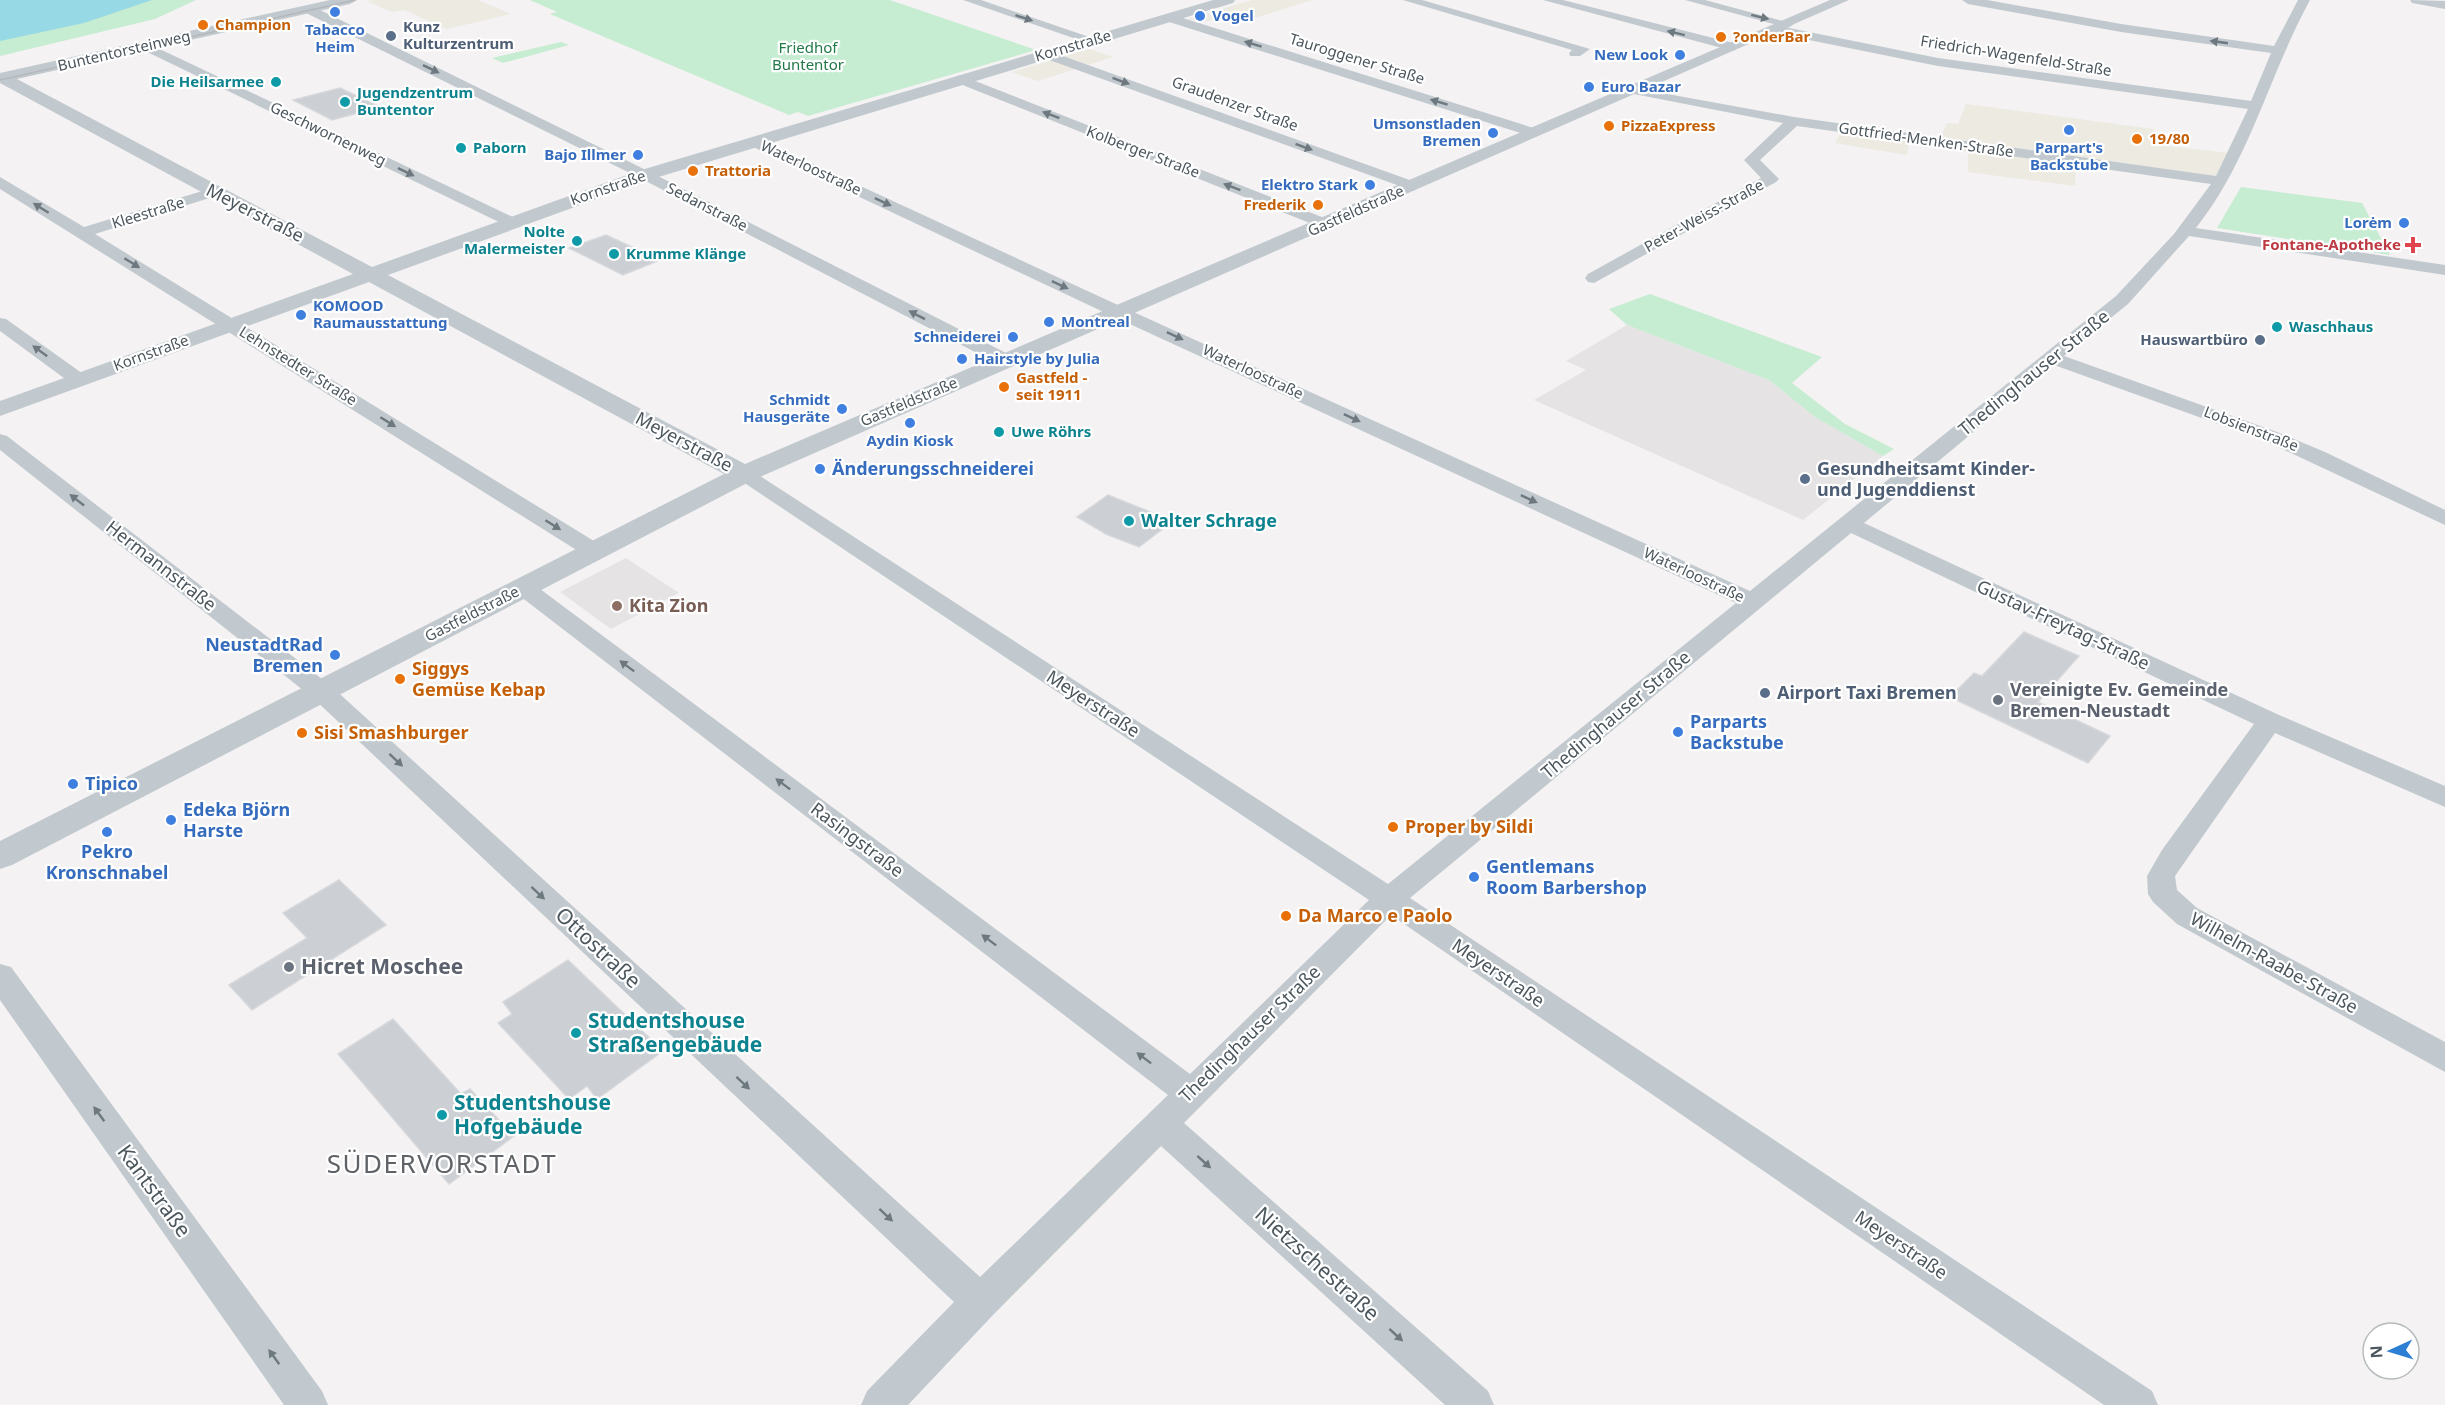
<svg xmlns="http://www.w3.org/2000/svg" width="2445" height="1405" font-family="'Noto Sans',sans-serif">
<rect width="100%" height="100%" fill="#f4f2f2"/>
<!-- commercial -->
<path fill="#edeae2" d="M374,0H478L511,14L447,29L404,10L392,12L367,1Z
M1252,0H1312L1239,23L1218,18L1201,23L1187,19Z
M1089,49L1113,57L1038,81L1012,72Z
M1966,104L2153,129L2158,145L2230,153L2212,183L2076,165L2075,186L1968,172V152L1909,143L1907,155L1835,143L1844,127L1939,141L1947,123L1958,124Z"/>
<!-- education -->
<path fill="#e5e3e3" d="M1627,325L1769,380L1815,417L1883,456L1803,520L1534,400L1586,370L1566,361Z
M626,558L679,593L611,629L560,592Z"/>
<!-- green -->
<path fill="#c6ecd2" d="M0,0H196L155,19L0,56Z
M530,0H890L1036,50L808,116L798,112L789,115L550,14L557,12Z
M561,42L569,45L503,63L492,58Z
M2241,187L2362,203L2390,255L2217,228Z
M1650,294L1822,357L1792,383L1845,424L1894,449L1883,456L1815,417L1769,380L1627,325L1609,309Z"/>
<!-- water -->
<path fill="#97d9e4" d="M0,0H152L84,23L0,41Z"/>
<!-- building -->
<path fill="#cccfd3" stroke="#d6d8dc" stroke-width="1.5" d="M340,88L380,107L332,120L293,100Z
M606,235L660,260L623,275L569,248Z
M1108,495L1173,521L1139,547L1106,534L1077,517Z
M2024,632L2079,656L2038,702L2110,736L2088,763L1950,697L1974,673L1982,676Z
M339,880L386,925L252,1010L229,985L307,938L283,913Z
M568,960L663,1051L597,1099L587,1086L569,1099L498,1023L512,1014L503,1002Z
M393,1019L461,1094L470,1089L514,1136L449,1184L338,1054Z"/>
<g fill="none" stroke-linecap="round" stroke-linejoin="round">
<!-- minor -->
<path fill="#c1c9cf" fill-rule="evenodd" d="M963,0H981L1098,40L1092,44L1088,43Z
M1403,0H1422L1590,49L1580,56H1570L1569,53L1572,50Z
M1543,0H1563L1737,44L1739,47L1733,51Z
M1685,0H1705L1794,24L1788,28Z
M1962,0H1987L2121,24L2274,46L2298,0H2310C2269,75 2250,160 2196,228L2445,265V275L2189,236L2128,304L2064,356L2277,432L2325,452L2445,510V525L2263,440L2054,365L1864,523L2279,715L2445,786V807L2275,733L2175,876L2177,890L2197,908L2445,1042V1072L2177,924L2153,902L2148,894L2147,876L2162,850L2254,724L1851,533L1410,898L2152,1391L2158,1405H2104L1391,915L1184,1123L1488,1391L1494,1405H1445L1161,1146L993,1315L908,1405H861L867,1391L954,1302L313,698L0,450V434L7,436L331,686L980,1277L1168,1095L516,593L512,588L516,583H532L1190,1074L1369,900L737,478L733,474L737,470H751L1388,884L1736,603L1095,308L749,145L747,142L749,139H759L1107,300L1750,591L2116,296L2174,234L2211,184L1797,126L1760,160L1779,179L1776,182L1594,283L1588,282L1585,278L1588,274L1761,178L1744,160L1783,123L1634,94L1629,93V87L1794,117L2216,176L2248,109L1938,66L1774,33L1768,29L1774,25L1938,58L2251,101L2271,53L2121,32L1968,4Z
M304,6H312L650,172L1014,357L1016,361L1007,367L1000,365L640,178L304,12Z
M1170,14L1540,130L1542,133L1535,137L1530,136L1166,21L1164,18Z
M145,42L517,219L519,222L511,227L505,225L141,49L139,46Z
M1046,50L1418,183L1421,186L1413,191L1408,189L1041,57V51Z
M960,75L1332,221L1334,224L1332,227H1320L955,82L953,79Z
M0,177L84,227L209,189H219L222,192L219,195L95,234L602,546L605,551L602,556H586L0,189Z
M0,318L6,319L86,376L89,380L86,384H72L0,331Z
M0,964L11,967L322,1391L328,1405H284L0,1000Z"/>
<!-- tertiary -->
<path fill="#c1c9cf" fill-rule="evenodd" d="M330,0H357L350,4L17,79L372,267L638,171L1213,0H1235L1233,3L652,179L388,275L745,464L1830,0H1849L753,480L12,865L0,869V841L724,474L369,282L0,416V401L353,274L0,83V73Z
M2410,0L2445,1V9L2412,3Z"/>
<!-- tram -->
<path stroke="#b4b7bb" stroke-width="1.5" d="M0,80L355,0"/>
</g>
<!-- one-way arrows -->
<defs><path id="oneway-solid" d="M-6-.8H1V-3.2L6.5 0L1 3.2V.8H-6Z" transform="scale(1.5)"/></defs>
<g fill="#6e787f">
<use href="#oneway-solid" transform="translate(1760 17) rotate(14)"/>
<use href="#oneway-solid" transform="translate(1024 18) rotate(18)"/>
<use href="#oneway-solid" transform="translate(1676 33) rotate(-166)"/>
<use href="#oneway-solid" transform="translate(2219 42) rotate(-172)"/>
<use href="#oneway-solid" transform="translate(1253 44) rotate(-163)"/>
<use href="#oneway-solid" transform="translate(431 69) rotate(26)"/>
<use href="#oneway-solid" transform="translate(1121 81) rotate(20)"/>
<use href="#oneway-solid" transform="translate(1439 102) rotate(-163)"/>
<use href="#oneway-solid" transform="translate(1051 115) rotate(-159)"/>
<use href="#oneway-solid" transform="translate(1304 147) rotate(20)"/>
<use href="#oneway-solid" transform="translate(406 172) rotate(26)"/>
<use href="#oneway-solid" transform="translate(1232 187) rotate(-159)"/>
<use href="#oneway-solid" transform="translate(883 202) rotate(25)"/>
<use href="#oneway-solid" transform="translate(41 208) rotate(-148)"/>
<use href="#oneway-solid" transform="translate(132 263) rotate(32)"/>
<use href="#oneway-solid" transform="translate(1060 285) rotate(25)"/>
<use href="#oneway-solid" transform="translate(917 315) rotate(-153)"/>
<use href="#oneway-solid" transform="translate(1175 336) rotate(25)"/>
<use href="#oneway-solid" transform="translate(40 351) rotate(-144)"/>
<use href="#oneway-solid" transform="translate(1352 418) rotate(25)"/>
<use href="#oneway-solid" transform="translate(388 422) rotate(32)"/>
<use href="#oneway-solid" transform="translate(1529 499) rotate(25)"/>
<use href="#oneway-solid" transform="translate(77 500) rotate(-142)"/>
<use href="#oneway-solid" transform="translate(553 525) rotate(32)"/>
<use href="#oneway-solid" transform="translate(627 666) rotate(-143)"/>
<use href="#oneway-solid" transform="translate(396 760) rotate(43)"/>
<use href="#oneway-solid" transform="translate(783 784) rotate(-143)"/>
<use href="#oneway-solid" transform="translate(538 893) rotate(43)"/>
<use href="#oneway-solid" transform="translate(989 940) rotate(-143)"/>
<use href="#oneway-solid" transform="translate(1144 1058) rotate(-143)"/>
<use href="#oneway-solid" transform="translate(743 1083) rotate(43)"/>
<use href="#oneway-solid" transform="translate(99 1114) rotate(-126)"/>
<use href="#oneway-solid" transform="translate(1204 1162) rotate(42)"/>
<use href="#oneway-solid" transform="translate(886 1215) rotate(43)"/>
<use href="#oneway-solid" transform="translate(1396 1335) rotate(42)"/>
<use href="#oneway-solid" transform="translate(274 1357) rotate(-126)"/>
</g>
<!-- markers -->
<g fill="#3f7fe0" stroke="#fff" stroke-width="2">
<circle cx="335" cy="12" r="6"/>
<circle cx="1200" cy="16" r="6"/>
<circle cx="1680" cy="55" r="6"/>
<circle cx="1589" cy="87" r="6"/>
<circle cx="2069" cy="130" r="6"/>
<circle cx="1493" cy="133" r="6"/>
<circle cx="638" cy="155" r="6"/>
<circle cx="1370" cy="185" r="6"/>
<circle cx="2404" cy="223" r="6"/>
<circle cx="301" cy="315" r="6"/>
<circle cx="1049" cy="322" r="6"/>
<circle cx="1013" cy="337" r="6"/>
<circle cx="962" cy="359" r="6"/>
<circle cx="842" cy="409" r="6"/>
<circle cx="910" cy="423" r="6"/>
<circle cx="820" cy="469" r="6"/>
<circle cx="335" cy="655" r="6"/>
<circle cx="1678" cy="732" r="6"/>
<circle cx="73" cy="784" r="6"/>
<circle cx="171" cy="820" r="6"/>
<circle cx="107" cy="832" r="6"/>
<circle cx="1474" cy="877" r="6"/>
</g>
<g fill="#e8710a" stroke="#fff" stroke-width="2">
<circle cx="203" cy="25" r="6"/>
<circle cx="1721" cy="37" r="6"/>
<circle cx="1609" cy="126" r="6"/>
<circle cx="2137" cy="139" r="6"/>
<circle cx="693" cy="171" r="6"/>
<circle cx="1318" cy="205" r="6"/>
<circle cx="1004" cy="387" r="6"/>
<circle cx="400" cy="679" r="6"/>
<circle cx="302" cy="733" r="6"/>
<circle cx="1393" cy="827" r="6"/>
<circle cx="1286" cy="916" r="6"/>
</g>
<g fill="#5c6f8a" stroke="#fff" stroke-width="2">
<circle cx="391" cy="36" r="6"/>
<circle cx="2260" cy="340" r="6"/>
<circle cx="1805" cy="479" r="6"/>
<circle cx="1765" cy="693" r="6"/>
</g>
<g fill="#0f9aa8" stroke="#fff" stroke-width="2">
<circle cx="276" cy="82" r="6"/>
<circle cx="345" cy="102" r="6"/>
<circle cx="461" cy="148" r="6"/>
<circle cx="577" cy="241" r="6"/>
<circle cx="614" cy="254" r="6"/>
<circle cx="2277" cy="327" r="6"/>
<circle cx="999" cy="432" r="6"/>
<circle cx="1129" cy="521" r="6"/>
<circle cx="576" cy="1033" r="6"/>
<circle cx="442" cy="1115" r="6"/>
</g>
<path fill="#e0444e" stroke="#fff" stroke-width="2" d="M2410 236h6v6h6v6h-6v6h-6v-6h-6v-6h6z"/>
<circle fill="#8d6e63" stroke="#fff" stroke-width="2" cx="617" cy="606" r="6"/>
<g fill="#6b7280" stroke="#fff" stroke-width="2">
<circle cx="1998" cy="700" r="6"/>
<circle cx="289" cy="967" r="6"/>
</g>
<g text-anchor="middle" stroke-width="4.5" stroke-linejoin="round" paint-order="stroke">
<!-- far-shop labels -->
<g font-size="15" font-weight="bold" fill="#366cbe" stroke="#fff" text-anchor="end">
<text x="1212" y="21" text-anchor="start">Vogel</text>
<text x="335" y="35" text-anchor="middle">Tabacco<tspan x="335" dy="17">Heim</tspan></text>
<text x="1668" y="60">New Look</text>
<text x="1601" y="92" text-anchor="start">Euro Bazar</text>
<text x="1481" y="129">Umsonstladen<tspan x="1481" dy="17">Bremen</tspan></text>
<text x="2069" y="153" text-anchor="middle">Parpart's<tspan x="2069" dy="17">Backstube</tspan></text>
<text x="626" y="160">Bajo Illmer</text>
<text x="1358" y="190">Elektro Stark</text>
<text x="2392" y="228">Lorėm</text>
<text x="313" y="311" text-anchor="start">KOMOOD<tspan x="313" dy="17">Raumausstattung</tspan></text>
<text x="1061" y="327" text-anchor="start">Montreal</text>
<text x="1001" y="342">Schneiderei</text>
<text x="974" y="364" text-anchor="start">Hairstyle by Julia</text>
<text x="830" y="405">Schmidt<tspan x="830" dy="17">Hausgeräte</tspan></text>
<text x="910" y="446" text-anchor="middle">Aydin Kiosk</text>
</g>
<!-- far-food labels -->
<g font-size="15" font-weight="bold" fill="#c56008" stroke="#fff" text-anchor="start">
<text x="215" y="30">Champion</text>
<text x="1733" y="42">?onderBar</text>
<text x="1621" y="131">PizzaExpress</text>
<text x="2149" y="144">19/80</text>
<text x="705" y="176">Trattoria</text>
<text x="1306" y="210" text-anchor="end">Frederik</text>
<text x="1016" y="383">Gastfeld -<tspan x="1016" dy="17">seit 1911</tspan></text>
</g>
<!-- far-service labels -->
<g font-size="15" font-weight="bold" fill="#4e5e75" stroke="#fff" text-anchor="start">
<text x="403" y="32">Kunz<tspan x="403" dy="17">Kulturzentrum</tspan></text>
<text x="2248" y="345" text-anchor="end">Hauswartbüro</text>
</g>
<!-- far-street labels -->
<g font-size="15" fill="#4b565d" stroke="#fff">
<text transform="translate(1073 46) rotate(-16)" y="5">Kornstraße</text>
<text transform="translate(124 51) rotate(-13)" y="5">Buntentorsteinweg</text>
<text transform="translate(2016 56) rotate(9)" y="5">Friedrich-Wagenfeld-Straße</text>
<text transform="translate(1357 59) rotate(17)" y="5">Tauroggener Straße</text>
<text transform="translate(1235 104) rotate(20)" y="5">Graudenzer Straße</text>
<text transform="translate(328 134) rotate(26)" y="5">Geschwornenweg</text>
<text transform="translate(1926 140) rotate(8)" y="5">Gottfried-Menken-Straße</text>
<text transform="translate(1143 152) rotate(21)" y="5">Kolberger Straße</text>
<text transform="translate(811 168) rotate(25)" y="5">Waterloostraße</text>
<text transform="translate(608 188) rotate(-19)" y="5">Kornstraße</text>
<text transform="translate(707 207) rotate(27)" y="5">Sedanstraße</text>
<text transform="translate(1356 211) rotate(-24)" y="5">Gastfeldstraße</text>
<text transform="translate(148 213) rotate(-17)" y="5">Kleestraße</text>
<text transform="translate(1704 216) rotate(-29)" y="5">Peter-Weiss-Straße</text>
<text transform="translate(151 353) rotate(-20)" y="5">Kornstraße</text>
<text transform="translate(298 366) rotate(32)" y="5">Lehnstedter Straße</text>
<text transform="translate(1253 372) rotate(25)" y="5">Waterloostraße</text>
<text transform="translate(909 402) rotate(-23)" y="5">Gastfeldstraße</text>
<text transform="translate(2251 429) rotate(21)" y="5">Lobsienstraße</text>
<text transform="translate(1694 575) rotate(25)" y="5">Waterloostraße</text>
<text transform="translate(472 614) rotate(-27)" y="5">Gastfeldstraße</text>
</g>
<!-- far-park labels -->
<g font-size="15" fill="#217948" stroke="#fff">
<text x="808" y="53">Friedhof<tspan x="808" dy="17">Buntentor</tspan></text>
</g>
<!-- far-culture labels -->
<g font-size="15" font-weight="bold" fill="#0d838f" stroke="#fff" text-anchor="start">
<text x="264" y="87" text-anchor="end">Die Heilsarmee</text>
<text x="357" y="98">Jugendzentrum<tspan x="357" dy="17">Buntentor</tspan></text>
<text x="473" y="153">Paborn</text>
<text x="565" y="237" text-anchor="end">Nolte<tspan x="565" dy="17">Malermeister</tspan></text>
<text x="626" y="259">Krumme Klänge</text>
<text x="2289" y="332">Waschhaus</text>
<text x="1011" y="437">Uwe Röhrs</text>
</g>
<!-- far-health labels -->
<g font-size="15" font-weight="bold" fill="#be3a42" stroke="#fff" text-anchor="end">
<text x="2401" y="250">Fontane-Apotheke</text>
</g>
<!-- street labels -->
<g font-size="18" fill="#4b565d" stroke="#fff">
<text transform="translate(255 213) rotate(27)" y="6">Meyerstraße</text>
<text transform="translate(2034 373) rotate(-39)" y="6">Thedinghauser Straße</text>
<text transform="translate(684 442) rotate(28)" y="6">Meyerstraße</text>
<text transform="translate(161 566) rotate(38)" y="6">Hermannstraße</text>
<text transform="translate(2063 625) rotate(25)" y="6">Gustav-Freytag-Straße</text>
<text transform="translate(1093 704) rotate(33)" y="6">Meyerstraße</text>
<text transform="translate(1616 715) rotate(-40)" y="6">Thedinghauser Straße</text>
<text transform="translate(857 840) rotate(37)" y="6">Rasingstraße</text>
<text transform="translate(2274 963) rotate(29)" y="6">Wilhelm-Raabe-Straße</text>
<text transform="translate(1498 973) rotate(34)" y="6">Meyerstraße</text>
<text transform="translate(1250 1034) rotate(-44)" y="6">Thedinghauser Straße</text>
<text transform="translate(1901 1245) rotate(34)" y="6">Meyerstraße</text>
</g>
<!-- shop labels -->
<g font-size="18" font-weight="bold" fill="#366cbe" stroke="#fff" text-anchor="start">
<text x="832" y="475">Änderungsschneiderei</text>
<text x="323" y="651" text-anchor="end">NeustadtRad<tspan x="323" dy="21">Bremen</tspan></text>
<text x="1690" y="728">Parparts<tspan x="1690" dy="21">Backstube</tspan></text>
<text x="85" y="790">Tipico</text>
<text x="183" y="816">Edeka Björn<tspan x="183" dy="21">Harste</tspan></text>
<text x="107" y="858" text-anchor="middle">Pekro<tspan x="107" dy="21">Kronschnabel</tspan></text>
<text x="1486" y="873">Gentlemans<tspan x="1486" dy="21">Room Barbershop</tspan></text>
</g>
<!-- service labels -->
<g font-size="18" font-weight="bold" fill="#4e5e75" stroke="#fff" text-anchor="start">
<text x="1817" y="475">Gesundheitsamt Kinder-<tspan x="1817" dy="21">und Jugenddienst</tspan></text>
<text x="1777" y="699">Airport Taxi Bremen</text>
</g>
<!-- culture labels -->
<g font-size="18" font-weight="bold" fill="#0d838f" stroke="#fff" text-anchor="start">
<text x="1141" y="527">Walter Schrage</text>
</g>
<!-- education labels -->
<g font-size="18" font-weight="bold" fill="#785e54" stroke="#fff" text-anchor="start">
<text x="629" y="612">Kita Zion</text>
</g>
<!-- food labels -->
<g font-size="18" font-weight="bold" fill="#c56008" stroke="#fff" text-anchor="start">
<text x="412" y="675">Siggys<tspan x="412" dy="21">Gemüse Kebap</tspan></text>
<text x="314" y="739">Sisi Smashburger</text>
<text x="1405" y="833">Proper by Sildi</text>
<text x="1298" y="922">Da Marco e Paolo</text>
</g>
<!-- worship labels -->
<g font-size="18" font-weight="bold" fill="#5b616d" stroke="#fff" text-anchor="start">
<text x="2010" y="696">Vereinigte Ev. Gemeinde<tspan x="2010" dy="21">Bremen-Neustadt</tspan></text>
</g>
<!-- near-street labels -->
<g font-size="21" fill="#4b565d" stroke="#fff">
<text transform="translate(598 948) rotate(43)" y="7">Ottostraße</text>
<text transform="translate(154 1191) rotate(54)" y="7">Kantstraße</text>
<text transform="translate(1317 1264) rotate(42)" y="7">Nietzschestraße</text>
</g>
<!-- near-worship labels -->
<g font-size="21" font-weight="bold" fill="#5b616d" stroke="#fff" text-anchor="start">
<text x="301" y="974">Hicret Moschee</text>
</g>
<!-- near-culture labels -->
<g font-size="21" font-weight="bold" fill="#0d838f" stroke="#fff" text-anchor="start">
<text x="588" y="1028">Studentshouse<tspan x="588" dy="24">Straßengebäude</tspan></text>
<text x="454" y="1110">Studentshouse<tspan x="454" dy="24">Hofgebäude</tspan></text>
</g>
<!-- near-quarter labels -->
<g font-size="26" letter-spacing="1.5" fill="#5f6266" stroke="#fff">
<text x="442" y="1173">SÜDERVORSTADT</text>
</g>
</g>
<!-- north arrow -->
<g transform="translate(2391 1351) rotate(266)"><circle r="28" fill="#ffffff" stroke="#b7bbbe" stroke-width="1.5"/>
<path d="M0-4.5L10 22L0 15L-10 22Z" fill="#2c7fd3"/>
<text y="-9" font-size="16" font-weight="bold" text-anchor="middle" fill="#4b565d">N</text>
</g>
</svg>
